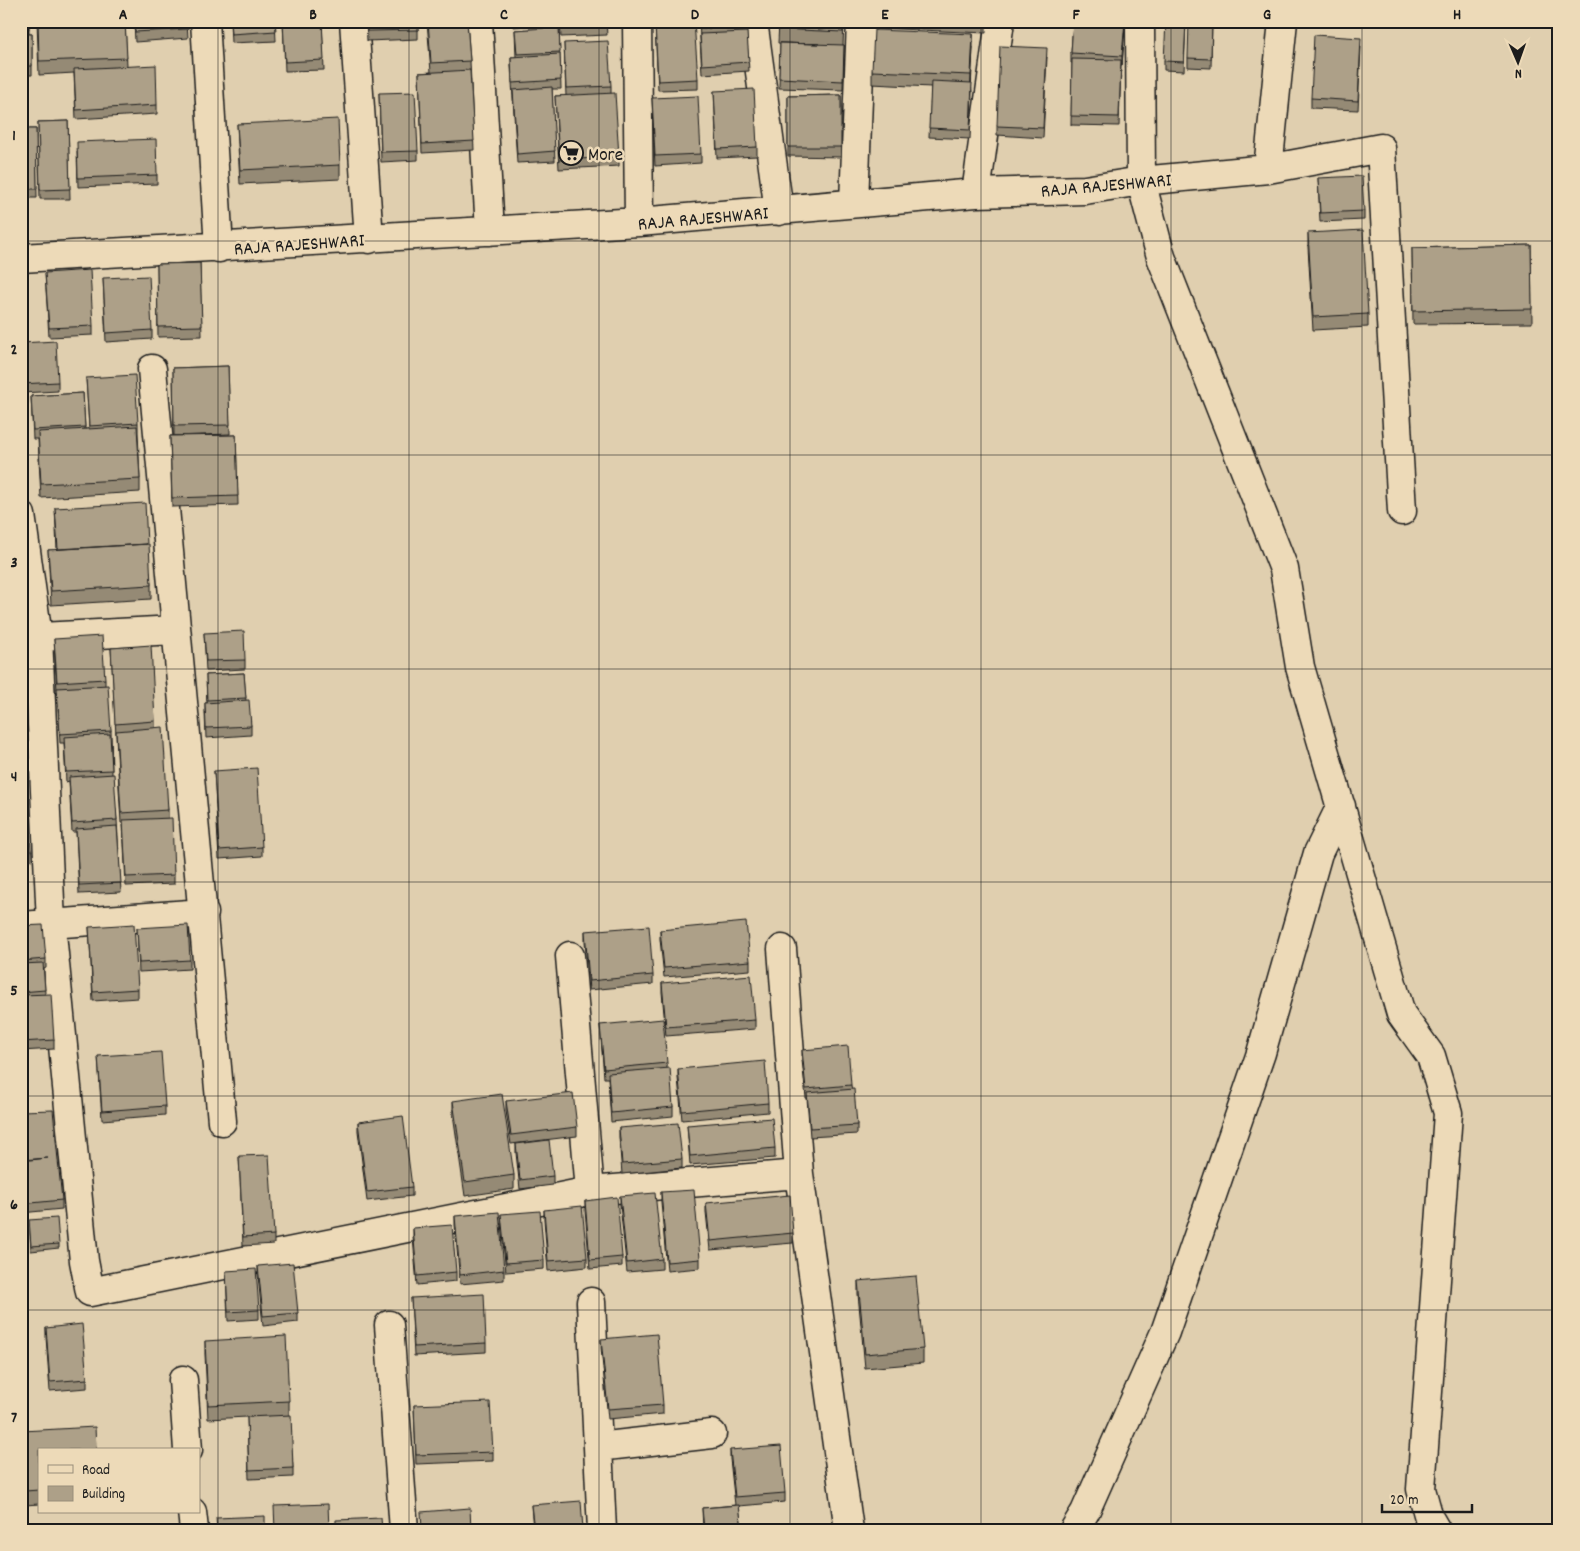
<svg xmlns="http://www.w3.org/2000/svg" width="1580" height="1551" font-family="Dekko,sans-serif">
<rect width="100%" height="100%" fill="#e0cfaf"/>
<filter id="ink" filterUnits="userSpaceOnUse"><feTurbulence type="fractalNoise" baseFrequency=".02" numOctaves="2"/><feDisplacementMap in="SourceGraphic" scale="10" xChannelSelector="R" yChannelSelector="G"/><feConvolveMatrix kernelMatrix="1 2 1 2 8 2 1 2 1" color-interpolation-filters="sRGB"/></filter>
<g filter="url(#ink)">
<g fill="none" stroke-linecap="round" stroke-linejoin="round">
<defs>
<path id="minor" d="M205,21L219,248
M354,21L369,239
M478,21L490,231
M637,21L639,222
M753,21L779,211
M1140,21L1141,181L1161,257L1284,569L1300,667L1401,1014L1431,1056L1448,1113L1421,1489L1429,1518L1436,1530
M1268,169L1283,21
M976,193L1000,21
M854,203L861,21
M21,258L639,222L976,193L1085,190L1141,181L1268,169L1381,148L1402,511
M152,369L222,1121
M21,515L38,637L51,923L84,1261L90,1292L590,1191L570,956
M21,638L176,630
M21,926L204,913
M782,949L799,1174L849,1530
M590,1191L799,1174
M591,1302L602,1530
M389,1325L404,1530
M183,1380L188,1450
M598,1447L712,1434
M192,1512L194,1530
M1074,1530L1085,1512L1165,1332L1261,1053L1318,853L1341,806"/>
</defs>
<!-- minor casing -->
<use href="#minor" stroke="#1c1c1c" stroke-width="31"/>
<!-- minor -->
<use href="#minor" stroke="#eddab8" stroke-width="28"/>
</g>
<!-- wall -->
<path fill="#958a75" stroke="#1c1c1c" d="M21,21H29V34H32V75H21Z
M37,21H125L127,66L157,105V114L76,119L74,73L39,75Z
M134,21H187L188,38L135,42Z
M230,21H275L276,41L231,43Z
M283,21H322L324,70L285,71Z
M366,21H418V39L367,41Z
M427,21H467L470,61L474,150L422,153L419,73L431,72Z
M512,21H558V24L513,27Z
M560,21H606L607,35L561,37Z
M699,21H746L749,71L702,74Z
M779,21H844L843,45H844L843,90L779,88L780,43L819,44L778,43Z
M878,21H986V33L878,28Z
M1073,21H1125L1122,66H1121L1119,126L1071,125L1072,63H1071V53Z
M1186,21L1184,71L1164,70V61Z
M1212,21L1211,68L1188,67V58Z
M655,24L698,79V89L658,90Z
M559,27L561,89H552L555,161L517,163L511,66V57H516L515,30Z
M564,43L611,86V93L619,157V166L559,169L555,96H566Z
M973,47L971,83L972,92L970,139L929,137L931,87L872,84V71Z
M1361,47L1358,110L1311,108V98Z
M1047,57L1043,138L997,135V126Z
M714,91L757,147V156L717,158Z
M379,93L418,151V160L381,162Z
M841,95V157L788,156V96Z
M652,98L701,154V163L655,166Z
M68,121L70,199H40L38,122Z
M237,124L340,165V179L240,184Z
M21,129H36L37,198H21Z
M77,151L157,175V184L78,187Z
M1318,178L1364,211V220L1320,222Z
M1308,233L1368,314V327L1313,330L1308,247Z
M1531,245L1532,323L1413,324L1412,248Z
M200,263L202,336L158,337L157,264Z
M45,273L93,326V335L49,337Z
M103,278L152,330V339L106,342Z
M21,343L58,382V391L21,393Z
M228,366L230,434L174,436L173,368Z
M86,378L138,423V432L140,479V492L41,498L38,439H33L31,396L83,393L85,429H89Z
M236,435L238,505L172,507L170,436Z
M55,508L147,544L151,585V599L51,605L48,550H57Z
M204,633L245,660V669L206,671Z
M54,639L105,679V685L111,731L112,774L117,820L121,892L79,894L76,832H72L69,781L66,782L64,743H60Z
M111,648L155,721V728L168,810V818L174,875V884L126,886L123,823H121Z
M244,673L246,701L251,726V735L206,738L205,712V703H207L206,675Z
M214,771L262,847V856L219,859Z
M21,810L31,851V860L21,861Z
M21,926L46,959V968L44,969L45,994L54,1040V1049L21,1051Z
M89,927L138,989V998L93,1001Z
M137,928L190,960V969L139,972Z
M660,930L750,961V970L664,977L660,939Z
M585,931L653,975V984L589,990L585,941Z
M662,983L755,1020V1029L666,1036L662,992Z
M600,1025L667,1063V1068L673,1107V1116L611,1122L608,1078H604Z
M802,1050L851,1085L857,1125V1134L810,1137L807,1098H806L802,1060Z
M98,1056L165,1106V1115L102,1120Z
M678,1069L768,1103V1112L682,1120L678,1078Z
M453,1101L514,1175V1189L465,1196L453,1114Z
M506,1101L577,1127V1136L511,1144L506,1111Z
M21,1111L62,1200V1209L21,1213Z
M358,1122L412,1187V1196L367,1201L358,1131Z
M687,1125L775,1148V1158L690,1165Z
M619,1128L682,1159V1168L622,1174L619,1137Z
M516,1144L553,1176V1185L520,1189L516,1153Z
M239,1156L274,1235V1244L243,1246Z
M661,1192L700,1259V1268L667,1271L661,1202Z
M620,1196L662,1259V1269L627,1272L620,1205Z
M585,1201L622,1257V1266L590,1269L585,1210Z
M706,1203L793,1233V1243L710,1250L706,1212Z
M544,1210L587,1258V1267L548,1271L544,1219Z
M501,1214L544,1260V1269L506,1272L501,1223Z
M455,1216L504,1270V1280L460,1284L455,1225Z
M29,1220L59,1244V1248L31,1251Z
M413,1228L456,1272V1281L417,1285L413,1237Z
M258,1266L298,1313V1322L263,1326L258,1275Z
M226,1271L259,1310V1319L228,1321Z
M858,1281L923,1349V1363L865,1368L858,1294Z
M411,1298L486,1343V1352L414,1356Z
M46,1328L87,1379V1388L50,1391L46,1337Z
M601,1339L663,1405V1414L608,1419L601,1348Z
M205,1341L289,1401V1415L293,1468V1477L249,1479L247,1417L208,1419L205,1354Z
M414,1405L493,1452V1461L416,1464Z
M22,1431L39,1450V1504L25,1505Z
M730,1450L785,1493V1502L739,1506L742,1530H703L702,1508L735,1505L730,1459Z
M531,1505L583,1530H533Z"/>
<!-- shaded-wall -->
<path fill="#79705f" stroke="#1c1c1c" d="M1125,21L1122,66V56Z
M973,34V47L971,89V75Z"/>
<!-- building -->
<path fill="#ada088" stroke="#1c1c1c" d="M21,21H29V29H21Z
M38,21H125L127,58L39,61Z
M134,21H187L188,29L135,32Z
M230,21H275L276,31L231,34Z
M283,21H322L324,60L285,62Z
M366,21H418V30L367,31Z
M428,21H467L470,61L431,63Z
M561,21H606L607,25L561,28Z
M694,21L698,79L658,81L655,24Z
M699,21H746V27L700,29Z
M779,21H843V32L778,29Z
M1073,21H1125L1122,56L1071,53Z
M1166,21H1186L1184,62L1164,61Z
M1189,21H1212L1211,59L1188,58Z
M559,27L560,52L517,54L515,30Z
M874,30L973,34L971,75L872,71Z
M747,32L749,62L702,65L700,34Z
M21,34H32V66H21Z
M1314,35L1361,38L1358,101L1311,98Z
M608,41L611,86L566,88L564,43Z
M780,43L844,45L843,81L779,78Z
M1000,46L1047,48L1043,128L997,126Z
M560,54L561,80L512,83L511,57Z
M1072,59L1121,60L1119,117L1071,116Z
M156,65L157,105L76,110L74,69Z
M470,70L474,141L422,144L419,73Z
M931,81L972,83L970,130L929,128Z
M552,87L555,151L517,154L513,90Z
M754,89L757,147L717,149L714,91Z
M415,92L418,151L381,152L379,93Z
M615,93L619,157L559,160L555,96Z
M841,95V147H788V96Z
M698,96L701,154L655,156L652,98Z
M338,119L340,165L240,170L237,124Z
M68,121L70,189L40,190L38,122Z
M21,129H36L37,189H21Z
M156,139L157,175L78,178L77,142Z
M1362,176L1364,211L1320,213L1318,178Z
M1363,230L1368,314L1313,317L1308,233Z
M1531,245L1532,309L1413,311L1412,248Z
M200,263L202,326L158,327L157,264Z
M90,270L93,326L49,328L45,273Z
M149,276L152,330L106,333L103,278Z
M56,341L58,382L21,384V343Z
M228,366L230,425L174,426L173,368Z
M135,375L138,423L89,426L86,378Z
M83,393L85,427L33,430L31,396Z
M137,426L140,479L41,484L38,432Z
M236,435L238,496L172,498L170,436Z
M145,503L147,544L58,549L55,508Z
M149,544L151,585L51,591L48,550Z
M244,631L245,660L206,661L204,633Z
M102,636L105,679L57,682L54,639Z
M151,645L155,721L115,724L111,648Z
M244,673L246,698L207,700L206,675Z
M108,685L111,731L60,734L57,688Z
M249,700L251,726L206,728L205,703Z
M163,727L168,810L121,813L116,731Z
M110,734L112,770L66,772L64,737Z
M257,768L262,847L219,850L214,771Z
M114,774L117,820L72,823L69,777Z
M28,809L31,851L21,852V810Z
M172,818L174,875L126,877L123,820Z
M117,826L121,883L79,885L76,829Z
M746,922L750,961L664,968L660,930Z
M134,924L138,989L93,992L89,927Z
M43,925L46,959L21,961V926Z
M188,925L190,960L139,963L137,928Z
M649,926L653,975L589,981L585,931Z
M43,963L45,990L21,992V964Z
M751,975L755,1020L666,1027L662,983Z
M51,994L54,1040L21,1042V995Z
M663,1019L667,1063L604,1069L600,1025Z
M848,1046L851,1085L806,1089L802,1050Z
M161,1052L165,1106L102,1111L98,1056Z
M765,1061L768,1103L682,1111L678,1069Z
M670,1068L673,1107L611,1113L608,1073Z
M854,1089L857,1125L810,1128L807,1093Z
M573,1093L577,1127L511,1135L506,1101Z
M502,1094L514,1175L465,1182L453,1101Z
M53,1110L62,1200L21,1204V1161L48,1158L21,1160V1111Z
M403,1116L412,1187L367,1192L358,1122Z
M772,1118L775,1148L690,1156L687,1125Z
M678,1123L682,1159L622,1164L619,1128Z
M549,1140L553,1176L520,1180L516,1144Z
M269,1155L274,1235L243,1237L239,1156Z
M694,1190L700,1259L667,1262L661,1192Z
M655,1193L662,1259L627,1263L620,1196Z
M790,1195L793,1233L710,1241L706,1203Z
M617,1197L622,1257L590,1260L585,1201Z
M582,1206L587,1258L548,1261L544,1210Z
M540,1211L544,1260L506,1263L501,1214Z
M499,1212L504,1270L460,1275L455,1216Z
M57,1218L59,1244L31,1246L29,1220Z
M452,1225L456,1272L417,1276L413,1228Z
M293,1263L298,1313L263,1316L258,1266Z
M256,1269L259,1310L228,1312L226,1271Z
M916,1276L923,1349L865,1354L858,1281Z
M484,1294L486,1343L414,1347L411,1298Z
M82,1324L87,1379L50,1382L46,1328Z
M657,1334L663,1405L608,1409L601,1339Z
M286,1336L289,1401L208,1405L205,1341Z
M490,1402L493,1452L416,1455L414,1405Z
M291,1415L293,1468L249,1470L247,1417Z
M95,1427L96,1450H39V1490L25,1491L22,1431Z
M781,1446L785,1493L735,1497L730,1450Z
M581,1501L583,1530H534L531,1505Z
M328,1504L329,1530H275L274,1506Z
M739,1505L742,1530H704L702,1508Z
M470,1508L471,1530H422L421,1512Z
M265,1516V1530H217L216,1518Z
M381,1518L382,1530H336V1520Z"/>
</g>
<!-- grid -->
<path fill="none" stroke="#1c1c1c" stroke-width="1" stroke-opacity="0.55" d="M218,21V1530M409,21V1530M599,21V1530M790,21V1530M981,21V1530M1171,21V1530M1362,21V1530M21,241H1559M21,455H1559M21,669H1559M21,882H1559M21,1096H1559M21,1310H1559"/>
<!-- icons -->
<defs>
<symbol id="supermarket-ring" viewBox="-11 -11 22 22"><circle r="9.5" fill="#eddab8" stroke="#1c1c1c" stroke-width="1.5"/><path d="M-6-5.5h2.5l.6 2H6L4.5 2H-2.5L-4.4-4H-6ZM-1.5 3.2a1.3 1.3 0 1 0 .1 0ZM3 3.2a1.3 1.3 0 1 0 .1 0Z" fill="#1c1c1c"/></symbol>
</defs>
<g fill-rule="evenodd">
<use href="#supermarket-ring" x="557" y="139" width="28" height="28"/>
</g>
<g text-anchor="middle" stroke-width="5" stroke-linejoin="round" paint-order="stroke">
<!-- poi labels -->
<g font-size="19" fill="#1c1c1c" stroke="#eddab8" text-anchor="start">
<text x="588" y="160">More</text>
</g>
<!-- street labels -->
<g font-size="19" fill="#1c1c1c" stroke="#eddab8">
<text transform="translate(1106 184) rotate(-5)" y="7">RAJA RAJESHWARI</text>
<text transform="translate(703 217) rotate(-5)" y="7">RAJA RAJESHWARI</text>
<text transform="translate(299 243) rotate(-4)" y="7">RAJA RAJESHWARI</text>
</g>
</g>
<!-- margin -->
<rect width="1580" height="1551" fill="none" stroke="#eddab8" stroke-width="55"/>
<!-- legend -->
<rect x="38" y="1448" width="162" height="65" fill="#eddab8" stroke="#998e7a"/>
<rect x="48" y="1465" width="25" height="8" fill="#eddab8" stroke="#998e7a"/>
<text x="82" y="1474" font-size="15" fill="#1c1c1c">Road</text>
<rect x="48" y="1486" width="25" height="15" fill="#ada088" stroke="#998e7a"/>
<text x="82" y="1498" font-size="15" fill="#1c1c1c">Building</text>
<!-- north arrow -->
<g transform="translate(1518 62) rotate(178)" stroke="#eddab8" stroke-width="4" paint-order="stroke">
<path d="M0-4L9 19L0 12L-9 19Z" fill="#1c1c1c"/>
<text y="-8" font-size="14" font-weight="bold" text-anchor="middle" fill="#1c1c1c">N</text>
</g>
<!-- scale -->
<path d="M1382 1504v8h90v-8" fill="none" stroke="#1c1c1c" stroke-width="2.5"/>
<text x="1390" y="1504" font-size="15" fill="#1c1c1c" stroke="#eddab8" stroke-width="4" paint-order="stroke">20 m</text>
<rect x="28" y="28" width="1524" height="1496" fill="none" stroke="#1c1c1c" stroke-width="2"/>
<g font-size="16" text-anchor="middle" font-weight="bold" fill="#1c1c1c">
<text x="123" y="19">A</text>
<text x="313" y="19">B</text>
<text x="504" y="19">C</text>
<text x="695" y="19">D</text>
<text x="885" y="19">E</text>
<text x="1076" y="19">F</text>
<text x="1267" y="19">G</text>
<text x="1457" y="19">H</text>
<text x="14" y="140">1</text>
<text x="14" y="354">2</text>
<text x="14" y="567">3</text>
<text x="14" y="781">4</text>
<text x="14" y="995">5</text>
<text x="14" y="1209">6</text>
<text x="14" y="1422">7</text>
</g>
</svg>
